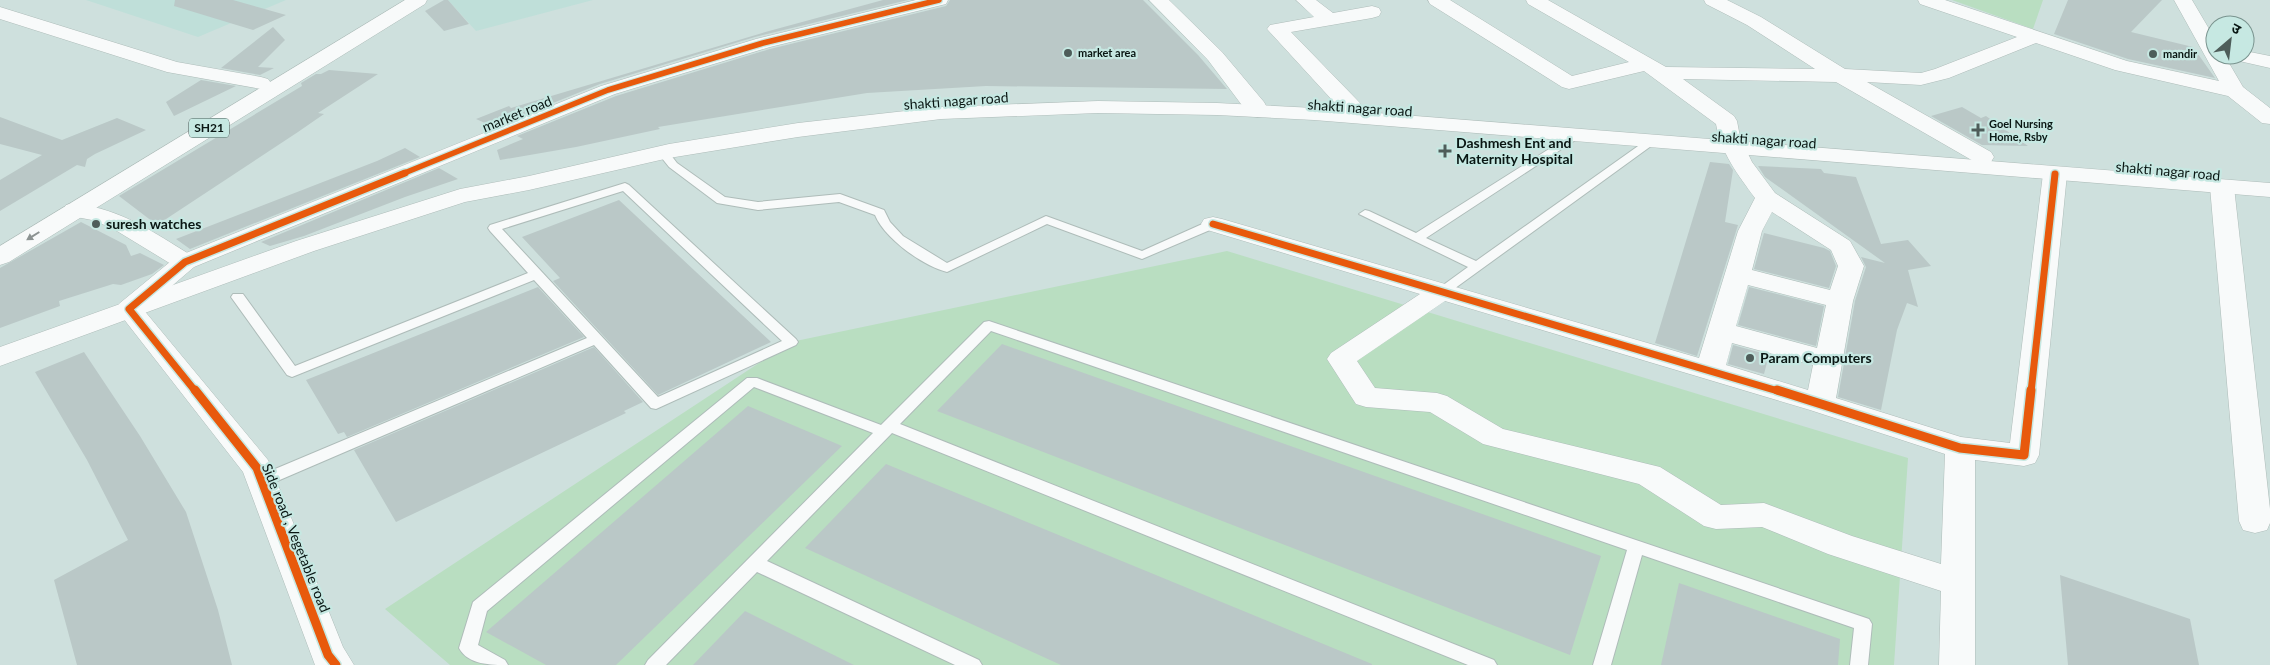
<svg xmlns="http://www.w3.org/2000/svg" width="2270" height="665" font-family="Lato,'Noto Sans Devanagari',sans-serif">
<rect width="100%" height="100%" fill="#cee0dd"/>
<!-- built -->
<path fill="#bfdfd9" d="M86,0H286L198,37Z
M448,0H593L476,31Z"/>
<!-- green -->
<path fill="#b9dec1" d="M1952,0H2043L2033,29Z
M1227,251L1908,458L1894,665H450L385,609L791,342Z"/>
<!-- building -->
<path fill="#bac8c7" d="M175,0H233L286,15L253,30L174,6Z
M444,0H448L469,24L444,31L425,11Z
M883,0H908L755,37L600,84L494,127L476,119L509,106L511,108L769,31Z
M950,0H1143L1198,55L1227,89L986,86L867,93L658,127L660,129L576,147L500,160L497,150L523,139L517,136L616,96L770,49L946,6Z
M2068,0H2162L2131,32L2193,47L2215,78L2128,59L2054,34Z
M273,27L285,40L258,67L274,68L260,75L221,68Z
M329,70L378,74L318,113L324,114L298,132L157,225L119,196L302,86L301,83L316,74H321Z
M201,80L236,86L174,116L166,102Z
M1962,107L1981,118L1986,116L2028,146L1982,145L1931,116Z
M0,117L62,140L117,118L146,130L95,154L87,159L85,167L77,165L0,211V180L42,155L0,144Z
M405,148L420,157L190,249L176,239L377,161Z
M1710,162L1729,164L1733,170L1725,222L1738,225L1697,356L1655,343Z
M1758,166L1821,169L1824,173L1856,177L1881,244L1908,240L1931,266L1908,270L1918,307L1907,303L1897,330L1881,410L1838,397L1855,301L1866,267L1861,257L1885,263L1765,177Z
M439,168L458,179L405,197L304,236L270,246L261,242Z
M619,200L771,342L658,395L553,281L560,278L522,237Z
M81,222L126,245L131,256L140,253L164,265L152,274L121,285L113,284L59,301L60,306L0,328V268Z
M1764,233L1824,248L1830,251L1836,266L1829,288L1754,269Z
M538,287L584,337L347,437L344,432L338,434L306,380Z
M1749,287L1824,306L1816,346L1738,325Z
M1002,344L1601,556L1570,655L937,411Z
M1733,345L1769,355L1764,374L1728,364Z
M594,347L643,402L624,411L626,413L396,522L354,450Z
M84,352L140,436L186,512L218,610L232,665H77L54,580L128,540L87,460L35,372Z
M748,406L842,446L616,665H546L486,632Z
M886,464L1372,664V665H1061L805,548Z
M2060,575L2190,619L2199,665H2068Z
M1679,583L1840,639L1838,665H1661Z
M745,611L854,665H693Z"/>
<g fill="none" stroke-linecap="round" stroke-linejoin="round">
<defs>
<path id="service" d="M1576,132L1580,133L1582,135L1580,137L1426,238L1476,261L1648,139L1652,138L1658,141L1447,294H1437L1435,291L1468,267L1359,214L1365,210L1369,211L1416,233Z
M663,149L667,150L677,163L725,197L758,202L840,194L884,210L890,222L903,236L947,263L1046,216L1142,251L1209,221H1217L1219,224L1217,227L1142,259L1047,224L947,272C923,266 884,238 875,215L839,202L758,210L717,203L669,167L657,152Z
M625,183L629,185L796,339L798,342L796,345L656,409L651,408L594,345L268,485L262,487L256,485L254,481L256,477L587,338L534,280L292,377L287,375L231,297L233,294H243L295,366L528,273L490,231L488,228L490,225ZM623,191L782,341L658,397L502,229Z
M989,321L1869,619L1872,624L1868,665H1850L1854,628L1642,555L1611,665H1593L1627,550L991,331L900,424L1494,660L1497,665H1468L892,433L767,561L979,660L982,665H955L757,572L666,665H645L648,660L873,433L754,387L487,611L478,645L505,660L508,665C491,665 468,665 459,648L473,602L747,378H757L881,425L984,322Z"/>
<path id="minor" d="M1296,0H1316L1333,13L1372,6L1379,8L1381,12L1379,16L1372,18L1291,32L1360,103L1363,108L1360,113L1352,114L1344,113L1267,29L1270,25L1314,17Z
M1428,0H1450L1572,76L1629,62L1528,4L1526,0H1548L1666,67L1815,69L1747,25L1706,4L1704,0H1727L1761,17L1845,69L1921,73L1935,69L2017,37L1920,4L1918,0H1945L2127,61L2219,81L2174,0H2192L2215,39V55H2245V51L2270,56V68L2226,58L2243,87L2270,108V124L2262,123L2228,96L2115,70L2036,43L1949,78L1921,85L1867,82L1991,152L1994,157L1991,162L1983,164L1975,162L1836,82L1683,79L1734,116L1737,121L1740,137L1752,162L1775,193L1850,241L1864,266L1853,301L1836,398L1961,437L2010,443L2043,174L2047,169L2055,167L2063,169L2067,174L2039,455L2035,463L2024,466L1975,460V665H1939L1941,591L1828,554L1762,527L1716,529L1704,526L1639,484L1483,444L1430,412L1366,407L1356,404L1327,359L1331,353L1420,294L1204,229L1201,224L1204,219L1213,217L1222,219L1699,358L1738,231L1755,198C1738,175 1721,153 1716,124L1644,71L1569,89L1562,87L1430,4ZM1772,212L1831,250L1838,266L1830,290L1752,270L1762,231ZM1748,285L1826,305L1817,348L1736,326ZM1445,301L1810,410L1945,454L1941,564L1852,536L1764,503L1721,505L1660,467L1503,429L1447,396L1437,393L1375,388L1357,361ZM1732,343L1813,365L1808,390L1726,365Z
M0,7L177,62L261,77L268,79L271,83L268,87L261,89L167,72L0,19Z
M2222,180L2230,182L2234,187L2270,509V523L2267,530L2255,533L2243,530L2239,521L2210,187L2214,182Z
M75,203C125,211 151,231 194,257L198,262L194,267L185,270L176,267L112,228L92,220L66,215L63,210L66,205Z
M129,301L138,303L268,460L343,647L354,665H315L243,472L116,309L120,303Z"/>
<path id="tertiary" d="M916,0H948L946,4L770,47L615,94L194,267L138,315L129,317L120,315L116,309L120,303L176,257L601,86L756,39Z
M1149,0H1169L1222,52L1264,102L1269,111L1266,116L1258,117L1250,116L1208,60Z"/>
<path id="secondary" d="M1098,101L1217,103L1314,108L2270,183V197L1314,120L1217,115L1098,113L941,119L798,137L669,158L529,190L465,202L314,251L0,366V347L296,241L460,189L529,176L669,144L798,123L941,107Z"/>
<path id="primary" d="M405,0H427L425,4L9,262L0,265V246Z"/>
</defs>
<!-- service casing -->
<use href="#service" stroke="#aebcb9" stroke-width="2"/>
<!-- minor casing -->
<use href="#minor" stroke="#aebcb9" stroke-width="1"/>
<!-- tertiary casing -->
<use href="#tertiary" stroke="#aebcb9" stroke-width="1"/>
<!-- secondary casing -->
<use href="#secondary" stroke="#aebcb9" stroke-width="1"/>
<!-- primary casing -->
<use href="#primary" stroke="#aebcb9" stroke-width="1"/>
<!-- service -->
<use href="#service" fill="#f8fafa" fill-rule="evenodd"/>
<!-- minor -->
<use href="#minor" fill="#f8fafa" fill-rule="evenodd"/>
<!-- tertiary -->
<use href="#tertiary" fill="#f8fafa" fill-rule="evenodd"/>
<!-- secondary -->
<use href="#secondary" fill="#f8fafa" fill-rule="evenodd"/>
<!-- primary -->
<use href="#primary" fill="#f8fafa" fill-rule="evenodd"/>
<defs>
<path id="cycleway-far2" d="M402,174L608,90L763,43L939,0"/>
<path id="cycleway-far1" d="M1213,224L1781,392
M196,392L129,309L185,262L405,173
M2031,392L2055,174"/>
<path id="cycleway" d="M195,390L257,468L328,655L336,665
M1777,390L1960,448L2024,455L2031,390"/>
</defs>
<!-- cycleway-far2 casing -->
<use href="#cycleway-far2" stroke="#c6e8e2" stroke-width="8"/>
<!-- cycleway-far1 casing -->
<use href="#cycleway-far1" stroke="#c6e8e2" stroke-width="10"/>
<!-- cycleway casing -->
<use href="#cycleway" stroke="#c6e8e2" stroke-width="12"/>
<!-- cycleway-far2 -->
<use href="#cycleway-far2" stroke="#e8590c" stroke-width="5.5"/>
<!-- cycleway-far1 -->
<use href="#cycleway-far1" stroke="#e8590c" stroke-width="7"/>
<!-- cycleway -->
<use href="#cycleway" stroke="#e8590c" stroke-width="9"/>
</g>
<!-- one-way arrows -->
<defs><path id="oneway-solid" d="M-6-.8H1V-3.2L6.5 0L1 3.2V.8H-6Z" transform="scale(1.25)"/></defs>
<use fill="#8c9392" href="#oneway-solid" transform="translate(33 236) rotate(148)"/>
<!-- markers -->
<g fill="#4e5d5a" stroke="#c6e8e2" stroke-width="2">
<circle cx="1068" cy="53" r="5"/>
<circle cx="2153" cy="54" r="5"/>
<path d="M1975.5 122.5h5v5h5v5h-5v5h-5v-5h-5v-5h5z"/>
<path d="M1442.5 143.5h5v5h5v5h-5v5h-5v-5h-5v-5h5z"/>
<circle cx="96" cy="224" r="5"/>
<circle cx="1750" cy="358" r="5"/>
</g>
<g text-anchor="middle" stroke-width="4.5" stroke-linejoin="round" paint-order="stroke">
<!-- far-poi labels -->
<g font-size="11" font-weight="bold" fill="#091613" stroke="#c6e8e2" text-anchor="start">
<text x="1078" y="57">market area</text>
<text x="2163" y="58">mandir</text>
<text x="1989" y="128">Goel Nursing<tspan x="1989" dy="13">Home, Rsby</tspan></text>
</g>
<!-- shield labels -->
<rect fill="#c6e8e2" stroke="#425551" stroke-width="1" x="189" y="118.5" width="40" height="19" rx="4"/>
<g font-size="12" font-weight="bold" fill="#091613">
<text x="209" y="132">SH21</text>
</g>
<!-- street labels -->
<g font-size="14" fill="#091613" stroke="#c6e8e2">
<text transform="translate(956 101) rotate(-4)" y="5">shakti nagar road</text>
<text transform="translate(1360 108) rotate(4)" y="5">shakti nagar road</text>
<text transform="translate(517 114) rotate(-22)" y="5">market road</text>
<text transform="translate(1764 140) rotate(4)" y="5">shakti nagar road</text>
<text transform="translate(2168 171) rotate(5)" y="5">shakti nagar road</text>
<text transform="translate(296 538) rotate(68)" y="5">Side road , Vegetable road</text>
</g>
<!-- poi labels -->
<g font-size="14" font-weight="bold" fill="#091613" stroke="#c6e8e2" text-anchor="start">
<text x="1456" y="148">Dashmesh Ent and<tspan x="1456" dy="16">Maternity Hospital</tspan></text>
<text x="106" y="229">suresh watches</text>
<text x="1760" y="363">Param Computers</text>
</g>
</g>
<!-- north arrow -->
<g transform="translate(2230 40) rotate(28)"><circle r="24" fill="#c6e8e2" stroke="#7a948f"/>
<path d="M0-4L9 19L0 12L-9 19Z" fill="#4e5d5a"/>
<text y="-8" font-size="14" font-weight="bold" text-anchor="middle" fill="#091613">उ</text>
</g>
</svg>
